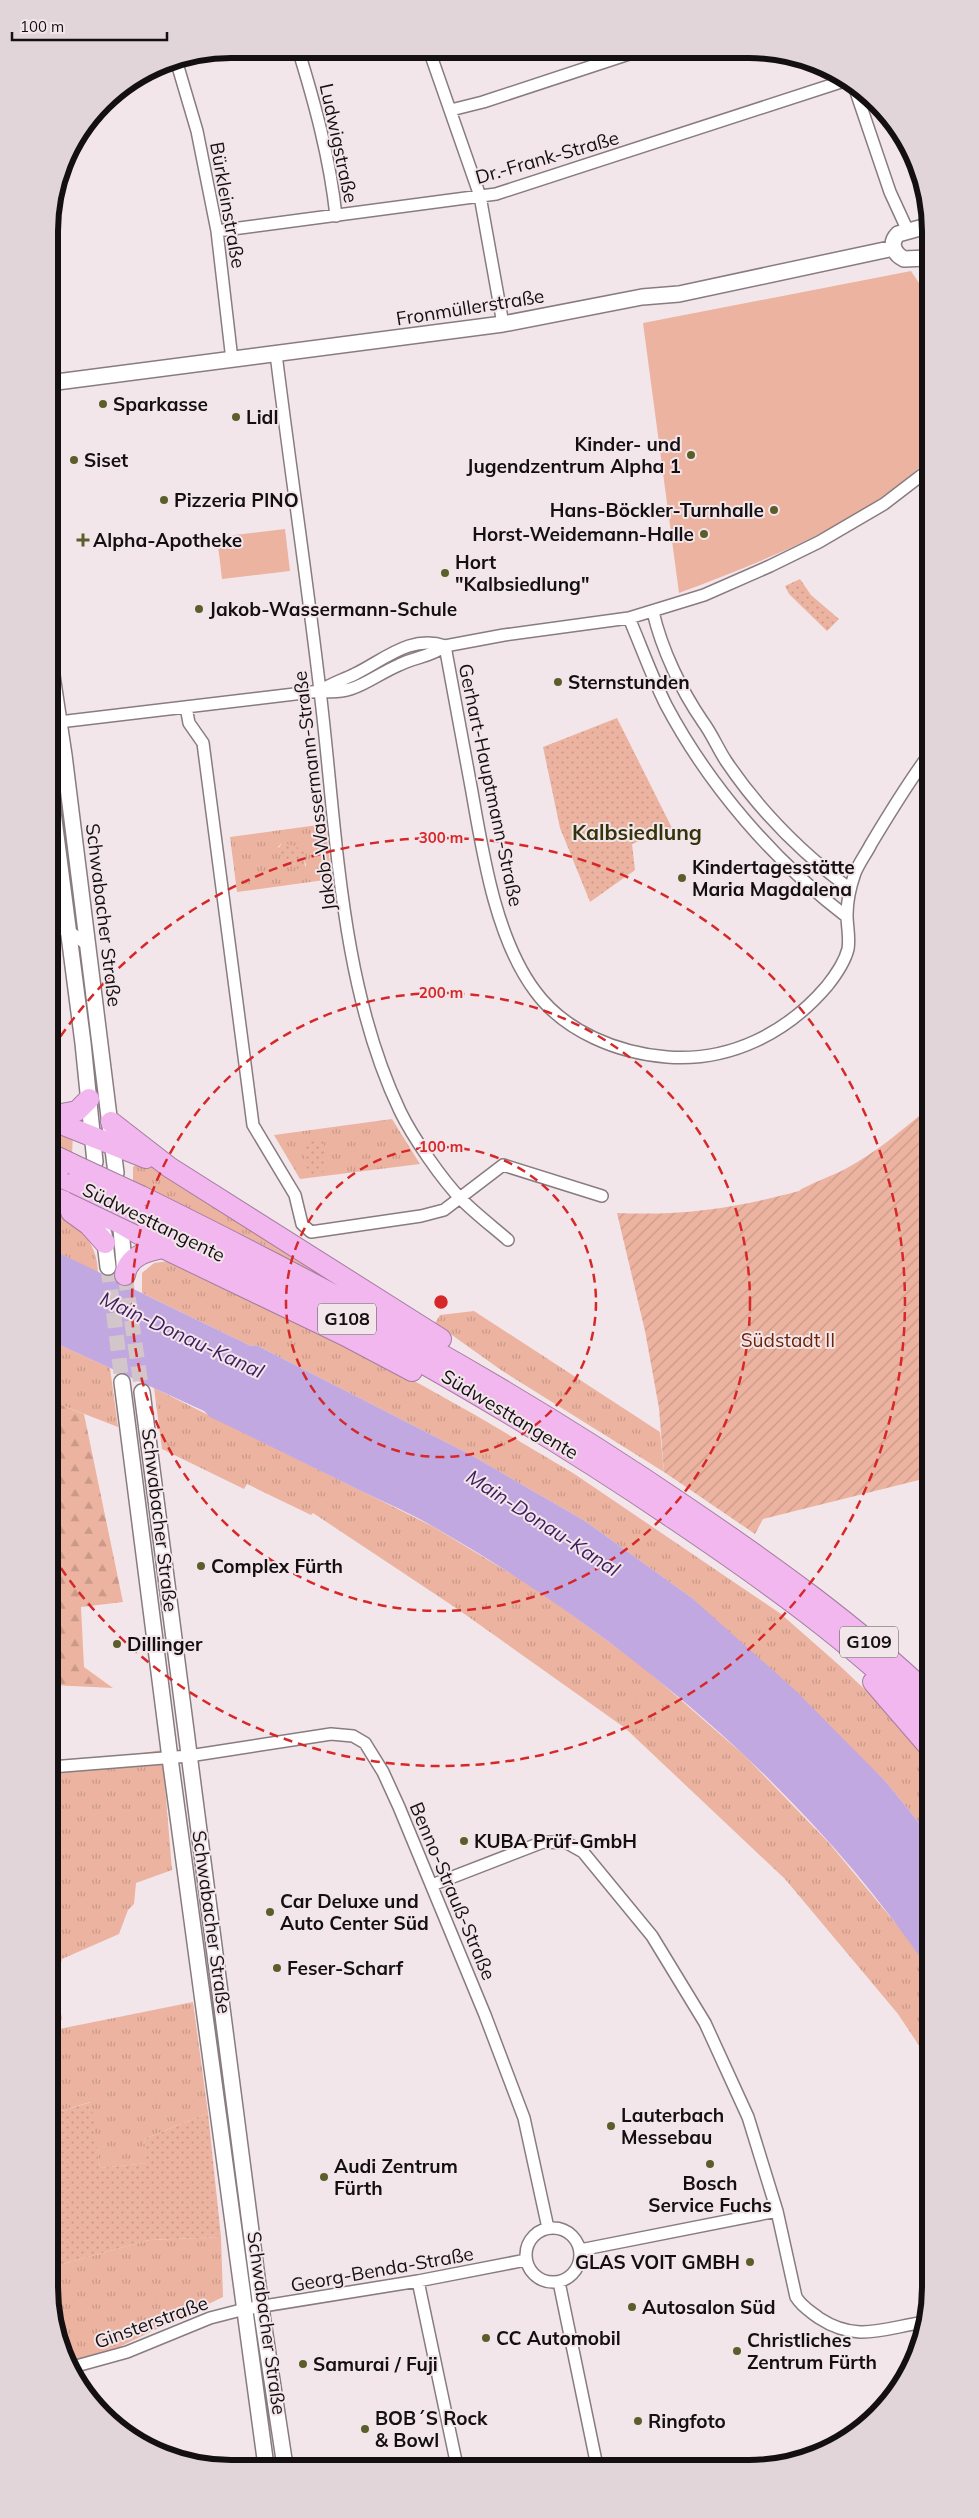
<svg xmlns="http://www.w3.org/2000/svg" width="979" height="2518" font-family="Mulish,sans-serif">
<defs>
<pattern id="grass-tufts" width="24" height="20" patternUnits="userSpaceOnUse" patternTransform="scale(1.25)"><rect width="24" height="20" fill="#ecb3a0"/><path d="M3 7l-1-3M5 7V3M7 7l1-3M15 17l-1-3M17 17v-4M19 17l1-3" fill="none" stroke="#ca9989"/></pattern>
<pattern id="forest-firs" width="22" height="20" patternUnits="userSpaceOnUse" patternTransform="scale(1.25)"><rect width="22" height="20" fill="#ecb3a0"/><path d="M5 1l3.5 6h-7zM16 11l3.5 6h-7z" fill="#ca9989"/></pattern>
<pattern id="park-dots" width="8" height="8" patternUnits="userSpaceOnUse" patternTransform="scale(1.25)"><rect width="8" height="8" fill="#ecb3a0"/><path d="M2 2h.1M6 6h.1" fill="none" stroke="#ca9989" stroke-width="1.8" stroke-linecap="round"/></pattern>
<pattern id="garden-furrows" width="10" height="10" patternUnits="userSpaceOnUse" patternTransform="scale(1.25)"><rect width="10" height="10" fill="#ecb3a0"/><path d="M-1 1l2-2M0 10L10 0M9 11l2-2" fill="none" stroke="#ca9989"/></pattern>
</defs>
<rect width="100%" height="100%" fill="#f3e6eb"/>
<!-- grass -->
<path fill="url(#grass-tufts)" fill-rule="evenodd" d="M58,753L82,934L74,926L52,754Z
M325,824L332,879L237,892L230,837ZM282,843C296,847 304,850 306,866C291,867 286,858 278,847Z
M392,1119L420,1164L300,1179L274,1135Z
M51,1127L73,1134L72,1154L51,1144Z
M137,1164L156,1168L405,1324L263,1245L133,1181V1167Z
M51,1210C77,1227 97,1238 98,1273L51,1249Z
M169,1261L402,1374L477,1416L573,1473L781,1614L839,1665L878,1702L917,1747L929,1764V1835L886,1782L692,1598L585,1521L471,1455L256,1345L251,1346L142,1293V1273L154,1263Z
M474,1311L660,1432L664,1472L501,1370L435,1323L440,1315Z
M51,1341L110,1368L118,1427L51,1401Z
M154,1388L432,1526L541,1592L643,1667L745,1756L829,1843L907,1937L929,1970L930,2062L898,2014L785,1879L625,1728L456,1608L313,1513L311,1515L247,1484L244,1489L162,1449Z
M162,1750L172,1870L136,1883L134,1904L128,1910L119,1934L62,1959L55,1987L62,2018L59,2029L193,2002L208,2113L144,2139L148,2163L100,2168L90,2102L52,2114L51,1760L109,1758Z
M221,2237L223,2297L113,2350L67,2364L52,2323V2267L149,2240Z"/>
<!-- forest -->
<path fill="url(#forest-firs)" d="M51,1401L84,1414L123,1602L81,1607L84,1667L113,1688L51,1685Z"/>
<!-- park -->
<path fill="url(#park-dots)" d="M800,579L811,595L839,619L827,631L789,594L785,586Z
M617,718L672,828L632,844L635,870L590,902L560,828L543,747Z
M282,843L295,846L304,852L305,869H297L296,865L282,856L278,849Z
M323,1139L327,1165L325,1171L315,1176C303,1170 303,1155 305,1143Z
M91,2102L100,2168L147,2163L144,2139L208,2113L221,2237L149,2240L52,2267V2114Z"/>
<!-- garden -->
<path fill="url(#garden-furrows)" d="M925,1111L928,1113L929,1473L920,1477L919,1480L763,1519L755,1534L664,1472L659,1408L645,1331L617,1213C683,1216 736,1208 799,1191C804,1186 837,1174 847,1168C875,1153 901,1131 925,1111Z"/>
<!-- pitch -->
<path fill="#ecb3a0" d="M911,271L927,295V460C862,524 763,561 679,593L643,323Z
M285,529L290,571L222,579L217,537Z"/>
<!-- water -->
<path fill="#c1a8e0" d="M51,1249L251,1346L256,1345L471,1455L585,1521L692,1598L796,1691L886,1782L929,1835V1970C805,1787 625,1637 434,1527C410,1513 384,1502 359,1490C310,1466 260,1441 210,1417L204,1411L51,1341Z"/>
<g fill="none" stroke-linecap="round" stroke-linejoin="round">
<!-- secondary-tunnel -->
<path stroke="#d2c6ca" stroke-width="15" stroke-dasharray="15 8" stroke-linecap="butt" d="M108,1267L122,1382
M125,1275L142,1392"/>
<defs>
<path id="street" d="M298,49C315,104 330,159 336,216
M429,50L480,196L503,324
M176,60L197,131L217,231L232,360
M854,86L890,192L907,229
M451,110L483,102L638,51
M217,231L496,194L847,80
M276,354C290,467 307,579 320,691C337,830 339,983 400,1111C412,1136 442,1180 462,1200C476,1214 493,1227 508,1240
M653,612C662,650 681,690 703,722C712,734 718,749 726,761C759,810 803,854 850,889
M629,618C641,646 652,677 666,705C709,786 774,861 847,917
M445,646C454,695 463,744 472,792C483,855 496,939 535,991C565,1032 618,1053 667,1057C730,1062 787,1033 827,986C835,976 845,961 848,949C850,937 847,927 847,915C847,901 850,887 855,873C859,863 866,854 871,844C889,814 907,784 928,756
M320,691C332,683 343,680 355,674C384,660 411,634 445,646
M186,707L189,723L203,743L253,1125L295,1195L302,1224L311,1232L421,1216L444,1210L503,1165L602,1196
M59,722L320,691C355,696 369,678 399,665C415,657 430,657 445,646L504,635L629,618L704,595L770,566L819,542L884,504L927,471
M50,928L68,930L87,945
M51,1767L189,1756L331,1734L353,1736L365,1743L383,1772L399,1807L485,2015L524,2118L548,2228
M432,1885L543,1842L567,1843L583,1852L652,1936L705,2023L748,2117L777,2211L796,2297C802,2307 810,2311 819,2318C857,2343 884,2328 925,2322
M526 2255a27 27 0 1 1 54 0a27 27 0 1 1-54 0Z
M580,2250L777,2211
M418,2281L457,2466
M559,2282L597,2466
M69,2368L127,2352L210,2318L245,2309L418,2281L526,2260"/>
<path id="secondary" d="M927,226L898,234C889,243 894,254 904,259L927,258
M49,383L503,324L642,297L679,294L894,248
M50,662L64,755L116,1173
M50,789L83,1043L95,1162
M120,1217L125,1275
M104,1234L108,1267
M122,1382L170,1758L266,2466
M142,1392L261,2308L285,2466"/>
<path id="highway" d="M51,1116L77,1111L89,1099
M51,1120L146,1158
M111,1122L169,1167L441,1339
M51,1154L72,1164
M51,1173L74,1183
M51,1196L120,1223L163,1248L344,1335L412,1371
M141,1196C330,1289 514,1389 688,1508C772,1565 856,1625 929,1695
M71,1212L89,1225L105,1243
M143,1216C327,1306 505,1404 674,1519C763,1579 853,1643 929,1719
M125,1275C128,1256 147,1251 163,1248
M873,1682L929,1747"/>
</defs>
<!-- street casing -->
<use href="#street" stroke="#887c81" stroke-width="14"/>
<!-- secondary casing -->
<use href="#secondary" stroke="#887c81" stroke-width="18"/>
<!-- highway casing -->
<use href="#highway" stroke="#a47da1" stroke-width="22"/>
<!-- street -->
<use href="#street" stroke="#fff" stroke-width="11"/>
<!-- secondary -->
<use href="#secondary" stroke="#fff" stroke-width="15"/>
<!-- highway -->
<use href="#highway" stroke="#f1b7ee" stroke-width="20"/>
<defs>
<path id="highway-bridge" d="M72,1164L141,1196
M74,1183L143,1216"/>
</defs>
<!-- highway-bridge casing -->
<use href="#highway-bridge" stroke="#a47da1" stroke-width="22" stroke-linecap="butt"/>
<!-- highway-bridge -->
<use href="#highway-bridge" stroke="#f1b7ee" stroke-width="20"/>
</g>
<!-- distance rings -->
<g fill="none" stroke="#d62828" stroke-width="2.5" stroke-dasharray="9 6">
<circle cx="441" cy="1302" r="155"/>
<circle cx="441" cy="1302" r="309"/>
<path d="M52 1049A464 464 0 1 1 52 1555"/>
</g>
<!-- markers -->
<g fill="#5b5d2a" stroke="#f3e6eb" stroke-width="2">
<circle cx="103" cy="404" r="5"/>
<circle cx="236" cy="417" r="5"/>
<circle cx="691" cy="455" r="5"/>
<circle cx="74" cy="460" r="5"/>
<circle cx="164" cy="500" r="5"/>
<circle cx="774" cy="510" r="5"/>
<circle cx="704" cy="534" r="5"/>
<path d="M80.5 532.5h5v5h5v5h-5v5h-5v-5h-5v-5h5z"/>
<circle cx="445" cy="573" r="5"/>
<circle cx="199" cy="609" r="5"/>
<circle cx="558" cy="682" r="5"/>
<circle cx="682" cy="878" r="5"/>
<circle cx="201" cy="1566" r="5"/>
<circle cx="117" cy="1644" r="5"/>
<circle cx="464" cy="1841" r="5"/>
<circle cx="270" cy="1912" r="5"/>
<circle cx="277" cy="1968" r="5"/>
<circle cx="611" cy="2126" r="5"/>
<circle cx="710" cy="2164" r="5"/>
<circle cx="324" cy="2177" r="5"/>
<circle cx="750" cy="2262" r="5"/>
<circle cx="632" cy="2307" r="5"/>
<circle cx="486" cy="2338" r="5"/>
<circle cx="737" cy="2351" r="5"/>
<circle cx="303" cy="2364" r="5"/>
<circle cx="638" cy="2421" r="5"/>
<circle cx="365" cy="2429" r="5"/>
</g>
<g text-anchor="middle" stroke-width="4" stroke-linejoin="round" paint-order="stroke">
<!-- shield labels -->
<g fill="#f3e6eb" stroke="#575053" stroke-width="1">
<rect x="318" y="1303.5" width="58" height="31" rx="4"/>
<rect x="840" y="1626.5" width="58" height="31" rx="4"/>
</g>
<g font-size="18" font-weight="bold" fill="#141012">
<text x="347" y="1325">G108</text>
<text x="869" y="1648">G109</text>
</g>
<!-- street labels -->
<g font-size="19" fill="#141012" stroke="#f3e6eb">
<text transform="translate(339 143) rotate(78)" y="7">Ludwigstraße</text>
<text transform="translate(547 157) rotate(-16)" y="7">Dr.-Frank-Straße</text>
<text transform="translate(228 205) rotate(80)" y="7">Bürkleinstraße</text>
<text transform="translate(470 307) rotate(-9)" y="7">Fronmüllerstraße</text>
<text transform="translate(491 785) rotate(78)" y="7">Gerhart-Hauptmann-Straße</text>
<text transform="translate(314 791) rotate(-97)" y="7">Jakob-Wassermann-Straße</text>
<text transform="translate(104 915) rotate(83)" y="7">Schwabacher Straße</text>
<text transform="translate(154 1222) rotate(26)" y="7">Südwesttangente</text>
<text transform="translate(510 1414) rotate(31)" y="7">Südwesttangente</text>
<text transform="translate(160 1520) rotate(83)" y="7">Schwabacher Straße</text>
<text transform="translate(453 1891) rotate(67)" y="7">Benno-Strauß-Straße</text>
<text transform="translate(212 1922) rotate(82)" y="7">Schwabacher Straße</text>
<text transform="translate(382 2269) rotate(-10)" y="7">Georg-Benda-Straße</text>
<text transform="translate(151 2322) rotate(-20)" y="7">Ginsterstraße</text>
<text transform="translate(267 2323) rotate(82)" y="7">Schwabacher Straße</text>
</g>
<!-- poi labels -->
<g font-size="19" font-weight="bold" fill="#141012" stroke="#f3e6eb" text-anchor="start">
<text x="113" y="411">Sparkasse</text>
<text x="246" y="424">Lidl</text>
<text x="681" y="451" text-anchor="end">Kinder- und<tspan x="681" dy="22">Jugendzentrum Alpha 1</tspan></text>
<text x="84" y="467">Siset</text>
<text x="174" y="507">Pizzeria PINO</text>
<text x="764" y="517" text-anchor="end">Hans-Böckler-Turnhalle</text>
<text x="694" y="541" text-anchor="end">Horst-Weidemann-Halle</text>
<text x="93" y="547">Alpha-Apotheke</text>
<text x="455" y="569">Hort<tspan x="455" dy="22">"Kalbsiedlung"</tspan></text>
<text x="209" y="616">Jakob-Wassermann-Schule</text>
<text x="568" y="689">Sternstunden</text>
<text x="692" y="874">Kindertagesstätte<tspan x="692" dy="22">Maria Magdalena</tspan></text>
<text x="211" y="1573">Complex Fürth</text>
<text x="127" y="1651">Dillinger</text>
<text x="474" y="1848">KUBA Prüf-GmbH</text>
<text x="280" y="1908">Car Deluxe und<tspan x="280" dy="22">Auto Center Süd</tspan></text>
<text x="287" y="1975">Feser-Scharf</text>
<text x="621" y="2122">Lauterbach<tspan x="621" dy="22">Messebau</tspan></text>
<text x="334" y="2173">Audi Zentrum<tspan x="334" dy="22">Fürth</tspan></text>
<text x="710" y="2190" text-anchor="middle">Bosch<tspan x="710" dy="22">Service Fuchs</tspan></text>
<text x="740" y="2269" text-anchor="end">GLAS VOIT GMBH</text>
<text x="642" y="2314">Autosalon Süd</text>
<text x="496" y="2345">CC Automobil</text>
<text x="747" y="2347">Christliches<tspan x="747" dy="22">Zentrum Fürth</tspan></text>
<text x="313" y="2371">Samurai / Fuji</text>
<text x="375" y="2425">BOB´S Rock<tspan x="375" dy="22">&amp; Bowl</tspan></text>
<text x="648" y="2428">Ringfoto</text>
</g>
<!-- park labels -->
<g font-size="19" fill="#6e2404" stroke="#f3e6eb">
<text x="788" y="1347">Südstadt II</text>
</g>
<!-- water labels -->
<g font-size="20" font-style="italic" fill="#3e1c5d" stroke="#f3e6eb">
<text transform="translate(182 1335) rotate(25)" y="7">Main-Donau-Kanal</text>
<text transform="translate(543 1523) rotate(33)" y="7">Main-Donau-Kanal</text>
</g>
<!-- quarter labels -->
<g font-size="21" font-weight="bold" fill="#33340a" stroke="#f3e6eb">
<text x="637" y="840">Kalbsiedlung</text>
</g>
</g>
<!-- crop -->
<path d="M0 0H979V2518H0ZM231 58H749A173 173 0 0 1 922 231V2287A173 173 0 0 1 749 2460H231A173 173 0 0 1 58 2287V231A173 173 0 0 1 231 58Z" fill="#e1d5da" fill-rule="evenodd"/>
<path fill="none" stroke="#141012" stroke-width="6" d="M231 58H749A173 173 0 0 1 922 231V2287A173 173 0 0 1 749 2460H231A173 173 0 0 1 58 2287V231A173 173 0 0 1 231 58Z"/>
<circle cx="441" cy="1302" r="8" fill="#d62828" stroke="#f3e6eb" stroke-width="2.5"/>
<g font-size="15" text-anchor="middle" font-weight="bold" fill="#d62828" stroke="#f3e6eb" stroke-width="4" stroke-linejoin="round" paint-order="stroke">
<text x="441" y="843">300 m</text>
<text x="441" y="998">200 m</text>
<text x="441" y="1152">100 m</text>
</g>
<!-- scale -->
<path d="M12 32v8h155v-8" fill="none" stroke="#141012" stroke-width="2.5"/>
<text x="20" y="32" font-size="15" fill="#141012" stroke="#f3e6eb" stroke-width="4" paint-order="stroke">100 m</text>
</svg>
